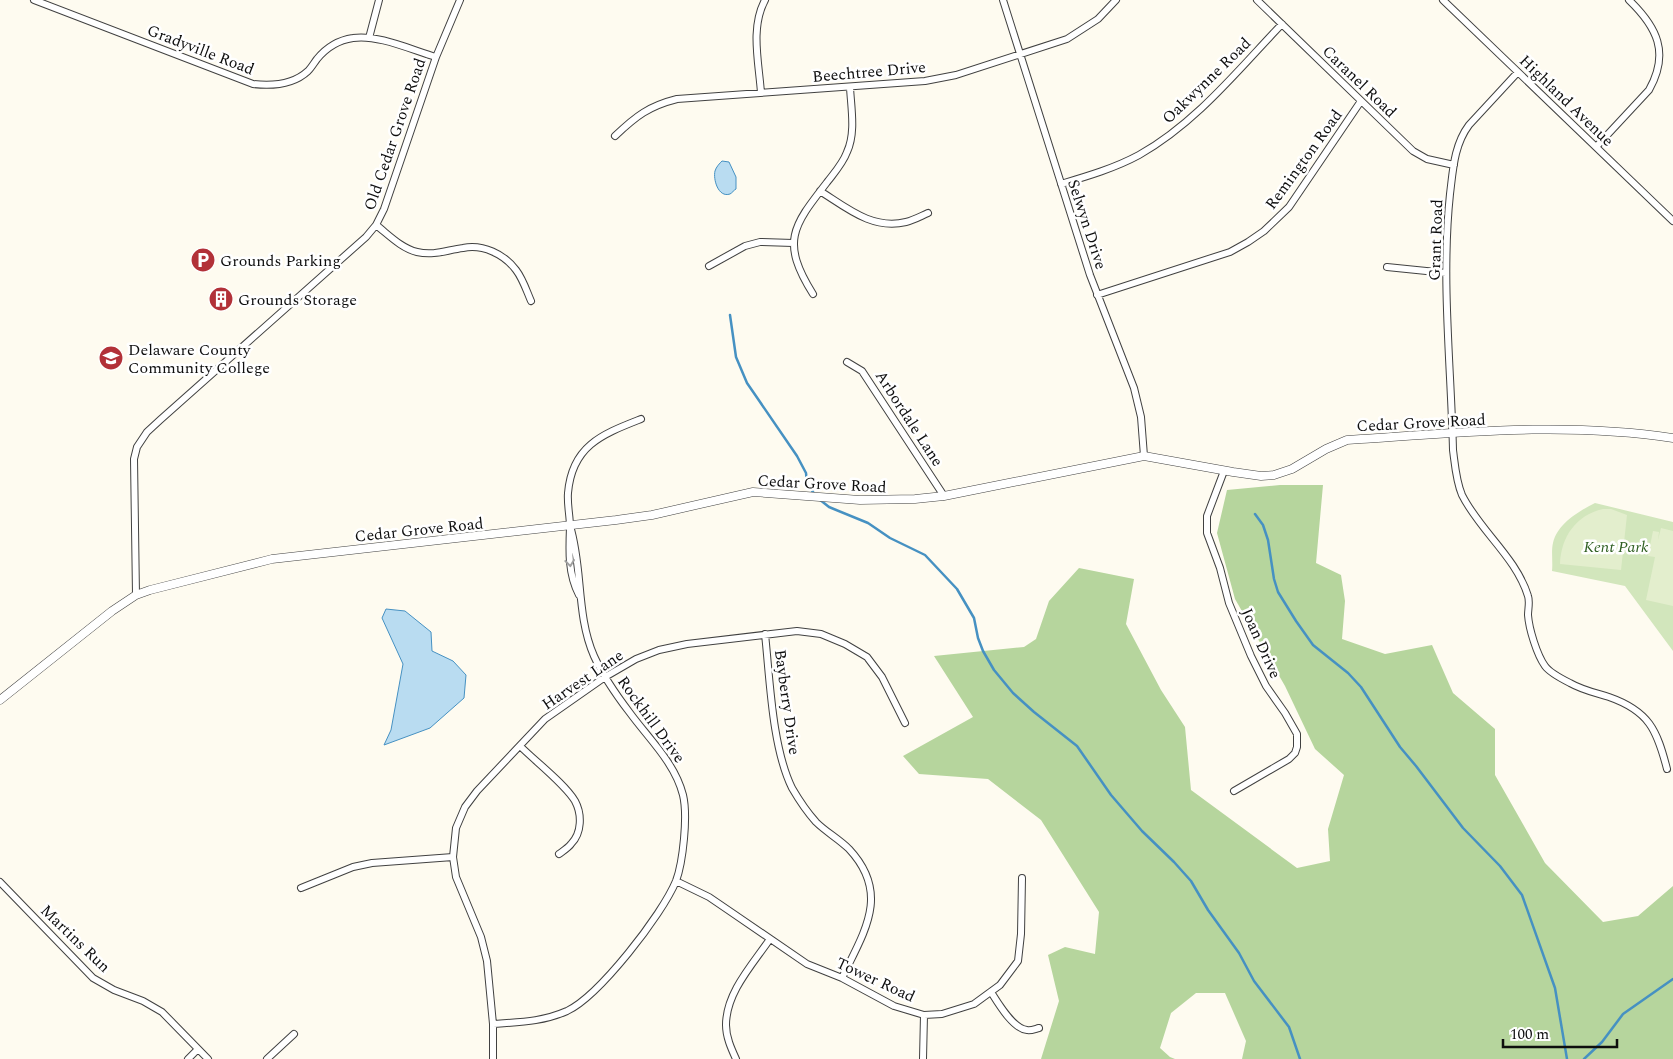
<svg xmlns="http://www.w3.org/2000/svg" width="1673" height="1059" font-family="Spectral,serif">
<rect width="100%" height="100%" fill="#fefbf0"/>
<!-- green -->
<path fill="#d2e6bc" d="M1595,503L1673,522V651L1625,586L1552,571C1553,562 1551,551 1553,543C1557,524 1579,511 1595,503Z"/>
<!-- forest -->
<path fill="#b6d59d" d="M1280,485H1323L1316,563L1341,575L1345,601L1342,639L1385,654L1432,645L1453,693L1495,729V775L1545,863L1603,922L1638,916L1673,886V1059H1242L1246,1041L1225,993H1196L1171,1013L1160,1048L1170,1057L1175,1059H1041L1059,1001L1048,955L1065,947L1095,954L1099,912L1041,820L988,779L919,774L903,756L973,717L934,656L1024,647L1036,639L1049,601L1079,568L1134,579L1126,624L1161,690L1185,727L1191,790L1297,868L1330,861L1328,829L1344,775L1315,749L1285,686L1235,599L1217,533L1227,490Z"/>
<!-- pitch -->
<path fill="#e3eecd" d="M1603,509H1611L1627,515L1621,570L1560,564C1561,537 1576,515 1603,509Z
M1661,528L1673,531V606L1646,600L1655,557L1648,556L1653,531L1659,532L1658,540Z"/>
<!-- water -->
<path fill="#b9dcf1" stroke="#4691c2" d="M722,161L729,162L736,177V189C734,190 732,193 730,194C718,198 713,179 715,171C716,167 720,163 722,161Z
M386,609L405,611L431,632L432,651L453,661L466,675L464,698L430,728L384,745L391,730L403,664L382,618Z"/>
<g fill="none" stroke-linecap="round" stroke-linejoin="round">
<!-- stream -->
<path stroke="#4691c2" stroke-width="2.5" d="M730,315L736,357L747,383L797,456L806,473L807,483L815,495
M819,499L829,507L868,523L890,538L925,555L957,589L974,618L978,638L983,651L994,670L1013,693L1034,712L1077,746L1111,795L1142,831L1174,862L1191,881L1208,910L1239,953L1254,981L1289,1027L1300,1059
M1255,514L1263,525L1268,540L1274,579L1278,592L1296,621L1313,645L1348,673L1361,687L1400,747L1416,766L1463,828L1500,866L1522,895L1555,988L1567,1059
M1584,1059L1602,1042L1623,1014L1673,979"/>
<defs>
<path id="minor" d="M34,0L253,84C271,86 293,85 308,71C311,68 314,63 317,59C326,48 339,40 353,38C377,34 412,50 436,57
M1003,0L1090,275L1134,388L1141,417L1144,456
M1257,0L1413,151L1427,159L1454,165
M1443,0L1673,221
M369,38L379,0
M1518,72L1469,125C1454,145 1453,170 1450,194C1441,279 1451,365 1453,450C1455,465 1456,481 1462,495C1480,531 1516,557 1528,596C1530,602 1528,609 1528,615C1529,629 1537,655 1545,666C1550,673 1562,679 1570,683C1582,690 1596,693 1609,697C1649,711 1657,730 1667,769
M761,93C759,63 750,28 765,0
M615,136C636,116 649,106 677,99L925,81L956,75L1067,39L1098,19L1116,0
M1596,147L1649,90C1670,53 1657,27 1629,0
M1061,184C1088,176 1115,168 1139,155C1196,123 1238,70 1282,24
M820,191C847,208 872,230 906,222C914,220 921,216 928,213
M376,225C389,235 401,248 417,252C434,256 447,250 463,248C483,244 504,254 516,270C523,279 527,292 531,301
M709,266L745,246L760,242L793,243
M1387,267L1446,273
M813,294C780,241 793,226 828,181C835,172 843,163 847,152C856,132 851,108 850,87
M1097,295L1230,252L1248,242L1264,231L1289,207L1361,101
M847,362L862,371L944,496
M1224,471L1207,516V533L1220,568L1229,603L1251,656L1266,686L1285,713L1297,734V747L1295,753L1289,759L1234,791
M136,595L134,459L137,447L147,432L160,420L366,237L376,225L384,209L436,57L460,0
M579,595C568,574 569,551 570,527C570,516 567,504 568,493C572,445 603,434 641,419
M765,634C770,680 772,747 792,788C799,800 807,812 816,822C826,832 839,839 849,849C891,894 864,932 842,978
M520,746C535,761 565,784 575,801C582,814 582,833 571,844C568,848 563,851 559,854
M676,881L709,897L731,912L807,964L842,978L894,1006L924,1015L942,1014L974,1004L1000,985L1018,961L1021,934L1022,878
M0,882L93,978L114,990L143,1001L162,1012L208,1059
M301,888L353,867L372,863L453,857
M991,992C998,1003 1013,1029 1027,1030C1030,1031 1035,1029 1039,1028
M493,1024C520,1022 542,1022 567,1011C599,996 662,915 676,881C683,862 688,816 683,795C675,763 649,739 630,713C617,696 603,676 594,656C576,615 583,568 570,526
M188,1059L198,1049
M267,1059L294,1034
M493,1059V1024L487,961L481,937L456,877L453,857L456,828L465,807L477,791L545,719L605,677L636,659L659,650L687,644L797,631L821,634L845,644L867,657L882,677L905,723
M736,1059C731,1048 726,1037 726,1025C726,993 752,965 770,939
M923,1059L924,1015"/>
<path id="tertiary" d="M0,700L112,611L136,595L150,590L272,559L616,520L652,515L753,492L860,500L915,499L944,496L1144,456L1233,472L1261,476L1274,475L1292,469L1326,449L1347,440L1361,439C1464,432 1570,422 1673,438"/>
</defs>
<!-- minor casing -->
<use href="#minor" stroke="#414141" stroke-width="8"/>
<!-- tertiary casing -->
<use href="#tertiary" stroke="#414141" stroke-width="9"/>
<!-- minor -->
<use href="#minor" stroke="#fff" stroke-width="6"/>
<!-- tertiary -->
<use href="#tertiary" stroke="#fff" stroke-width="8"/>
</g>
<!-- one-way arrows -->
<defs><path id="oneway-chevron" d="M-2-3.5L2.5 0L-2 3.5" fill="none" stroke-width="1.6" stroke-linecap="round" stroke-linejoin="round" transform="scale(1.25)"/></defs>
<use stroke="#9f9f9f" href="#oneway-chevron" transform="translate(570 563) rotate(83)"/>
<!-- icons -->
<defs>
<symbol id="parking-disc" viewBox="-11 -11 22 22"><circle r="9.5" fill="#b23138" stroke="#fff"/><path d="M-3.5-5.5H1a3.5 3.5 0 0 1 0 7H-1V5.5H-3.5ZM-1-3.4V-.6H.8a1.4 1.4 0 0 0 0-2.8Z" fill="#fff"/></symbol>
<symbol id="building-disc" viewBox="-11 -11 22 22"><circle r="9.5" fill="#b23138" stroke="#fff"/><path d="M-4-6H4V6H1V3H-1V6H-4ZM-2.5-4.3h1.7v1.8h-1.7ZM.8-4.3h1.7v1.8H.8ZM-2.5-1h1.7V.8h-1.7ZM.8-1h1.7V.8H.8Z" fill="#fff"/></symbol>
<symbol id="university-disc" viewBox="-11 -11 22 22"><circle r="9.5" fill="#b23138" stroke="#fff"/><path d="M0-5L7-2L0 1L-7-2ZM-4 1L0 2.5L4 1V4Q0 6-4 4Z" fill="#fff"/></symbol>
</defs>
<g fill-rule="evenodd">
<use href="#parking-disc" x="189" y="246" width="28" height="28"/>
<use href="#building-disc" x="207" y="285" width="28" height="28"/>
<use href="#university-disc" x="97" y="344" width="28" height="28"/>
</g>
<g text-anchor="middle" stroke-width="5" stroke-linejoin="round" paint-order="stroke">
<!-- street labels -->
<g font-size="16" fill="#0e0e0e" stroke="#fff">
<text transform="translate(201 49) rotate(21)" y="6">Gradyville Road</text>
<text transform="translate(869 71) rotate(-5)" y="6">Beechtree Drive</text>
<text transform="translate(1206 80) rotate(-44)" y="6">Oakwynne Road</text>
<text transform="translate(1360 81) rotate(44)" y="6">Caranel Road</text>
<text transform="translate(1567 100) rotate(44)" y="6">Highland Avenue</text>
<text transform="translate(394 134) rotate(-71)" y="6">Old Cedar Grove Road</text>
<text transform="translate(1303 159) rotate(-54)" y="6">Remington Road</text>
<text transform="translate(1088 224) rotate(72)" y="6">Selwyn Drive</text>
<text transform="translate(1435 240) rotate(-88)" y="6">Grant Road</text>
<text transform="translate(910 418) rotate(57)" y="6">Arbordale Lane</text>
<text transform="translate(1421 422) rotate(-3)" y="6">Cedar Grove Road</text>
<text transform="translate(822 483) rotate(3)" y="6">Cedar Grove Road</text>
<text transform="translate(419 529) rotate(-6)" y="6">Cedar Grove Road</text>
<text transform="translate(1262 643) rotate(66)" y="6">Joan Drive</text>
<text transform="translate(582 679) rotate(-34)" y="6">Harvest Lane</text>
<text transform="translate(788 702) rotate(82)" y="6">Bayberry Drive</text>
<text transform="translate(652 719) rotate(54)" y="6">Rockhill Drive</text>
<text transform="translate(76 938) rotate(44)" y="6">Martins Run</text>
<text transform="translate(876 979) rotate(25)" y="6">Tower Road</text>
</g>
<!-- poi labels -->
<g font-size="16" fill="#0e0e0e" stroke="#fff" text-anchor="start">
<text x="220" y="266">Grounds Parking</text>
<text x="238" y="305">Grounds Storage</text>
<text x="128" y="355">Delaware County<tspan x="128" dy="18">Community College</tspan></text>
</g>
<!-- park labels -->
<g font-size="16" font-style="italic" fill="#306023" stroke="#fff">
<text x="1616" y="552">Kent Park</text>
</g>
</g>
<!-- scale -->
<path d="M1503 1039v8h114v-8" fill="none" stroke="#0e0e0e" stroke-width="2.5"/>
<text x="1510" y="1039" font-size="15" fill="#0e0e0e" stroke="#ffffff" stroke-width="4" paint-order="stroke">100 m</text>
</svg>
